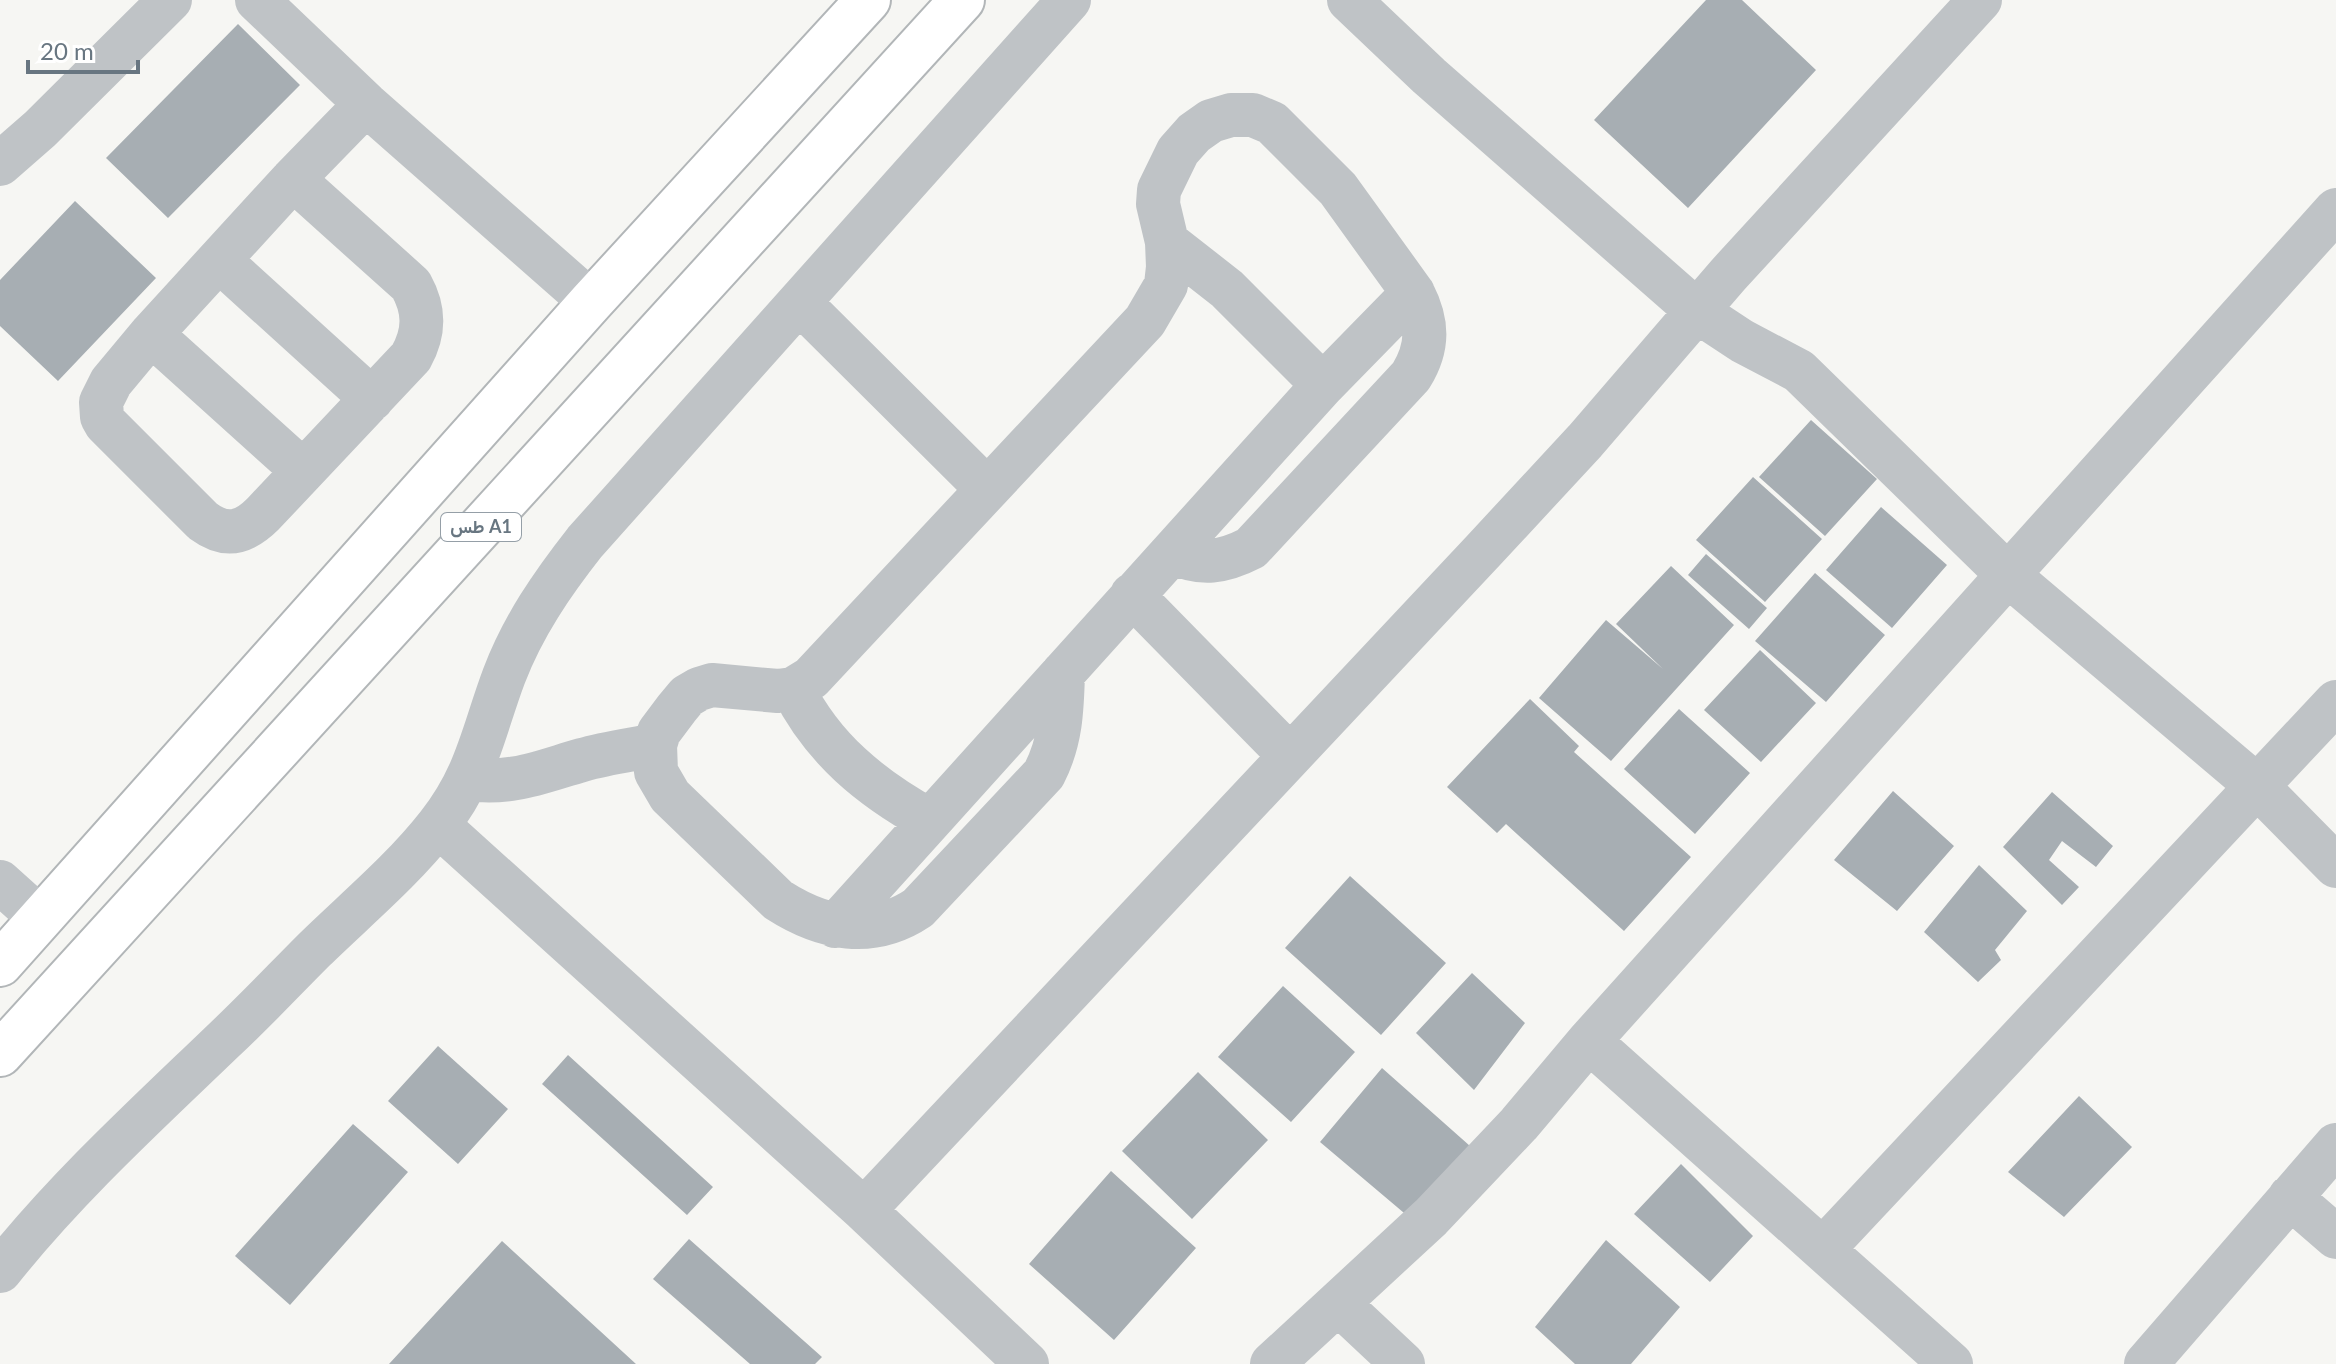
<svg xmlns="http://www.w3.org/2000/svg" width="2336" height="1364" font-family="Lato,Vazirmatn,sans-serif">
<rect width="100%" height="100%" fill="#f6f6f3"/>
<!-- building -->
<path fill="#a7aeb3" d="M1706,0H1742L1816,70L1688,208L1594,120Z
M238,24L300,85L168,218L106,158Z
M75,201L156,278L58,381L0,326V280Z
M1811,420L1877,479L1825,536L1759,477Z
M1753,477L1822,539L1765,602L1696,540Z
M1881,507L1947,565L1892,628L1826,570Z
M1706,554L1767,608L1749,629L1688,575Z
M1671,566L1734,625L1611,761L1539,698L1606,620L1663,669L1616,624Z
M1815,573L1885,635L1826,702L1755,641Z
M1760,650L1816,703L1761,762L1704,710Z
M1530,699L1579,746L1574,752L1691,857L1624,931L1506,824L1497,833L1447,787Z
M1679,709L1750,773L1695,834L1624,769Z
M1893,791L1954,846L1897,911L1834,860Z
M2052,792L2113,846L2096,867L2062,841L2049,860L2079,887L2062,905L2003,847Z
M1979,865L2027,911L1995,950L2001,960L1978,982L1924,932Z
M1350,876L1446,963L1381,1035L1285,948Z
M1472,973L1525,1023L1474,1090L1416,1033Z
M1283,986L1355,1052L1291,1122L1218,1057Z
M438,1046L508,1109L458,1164L388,1101Z
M568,1055L713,1187L687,1215L542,1084Z
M1382,1068L1470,1146L1410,1218L1320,1142Z
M1198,1072L1268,1140L1192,1219L1122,1151Z
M2079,1096L2132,1147L2064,1217L2008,1172Z
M353,1124L408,1172L290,1305L235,1256Z
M1681,1164L1753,1236L1710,1282L1634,1214Z
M1111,1171L1196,1248L1114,1340L1029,1264Z
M689,1239L822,1357L815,1364H750L653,1279Z
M1606,1240L1680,1307L1631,1364H1575L1535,1327Z
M502,1241L636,1364H389Z"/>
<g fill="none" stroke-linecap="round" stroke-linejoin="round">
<defs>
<path id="highway" d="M0,964L591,302L868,0
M0,1054L962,0"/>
</defs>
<!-- highway casing -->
<use href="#highway" stroke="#b2b6b8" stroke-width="48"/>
<!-- minor -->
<path stroke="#bfc3c6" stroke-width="44" d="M257,0L366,104L591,302
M1349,0L1429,76L1698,312L1742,341L1799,371L2008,575L2257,786L2336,866
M0,164L40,129L170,0
M293,179L411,285C425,310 425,332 411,357L263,514C244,533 226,538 203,521L106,424L102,417L101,402L111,382L151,334L293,179L366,104
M1167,242L1227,289L1323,385
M220,261L372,399
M800,303L986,488
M151,334L303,471
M1132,595L1290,756
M1063,673C1062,710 1061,741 1044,774L918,908C872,939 823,929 778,900L670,796L656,772L655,745L659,732L677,708L687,696L699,689L712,685L778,691L793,689L811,678L1145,321L1166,285L1168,267L1167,242L1158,204L1159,190L1178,151L1194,133L1211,121L1231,115H1253L1272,123L1338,189L1413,293C1428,322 1429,347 1411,376L1251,548C1224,562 1201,566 1173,552
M793,689C823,749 871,788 929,820
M467,779C512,785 540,772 582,760C606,753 630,750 655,745
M438,825L864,1210L1027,1364
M0,882L40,918
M835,926L1323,385L1413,293
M1589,1041L1951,1364
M2290,1197L2336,1237
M864,1210L1483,551L1585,441L1728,275L1980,0
M1823,1249L2336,702
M0,1271C67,1187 147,1114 224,1040C255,1011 284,980 314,950C356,909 402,871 438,825C477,776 483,732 504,676C523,626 552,584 585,542L1069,0
M1339,1304L1403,1364
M1272,1364L1431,1217L1519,1124L1589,1041L2336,210
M2146,1364L2336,1145"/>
<!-- highway -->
<use href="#highway" stroke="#fff" stroke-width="44"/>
</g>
<g text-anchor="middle" stroke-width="8" stroke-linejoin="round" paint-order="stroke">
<!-- shield labels -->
<rect fill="#fff" stroke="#959fa7" stroke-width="2" x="441" y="513" width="80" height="28" rx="6"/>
<g font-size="18" font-weight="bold" fill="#687681">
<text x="481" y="533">طس A1</text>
</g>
</g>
<!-- scale -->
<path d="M28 60v12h110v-12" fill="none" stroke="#687681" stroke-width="4"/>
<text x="40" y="60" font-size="24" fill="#687681" stroke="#ffffff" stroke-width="6" paint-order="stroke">20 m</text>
</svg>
